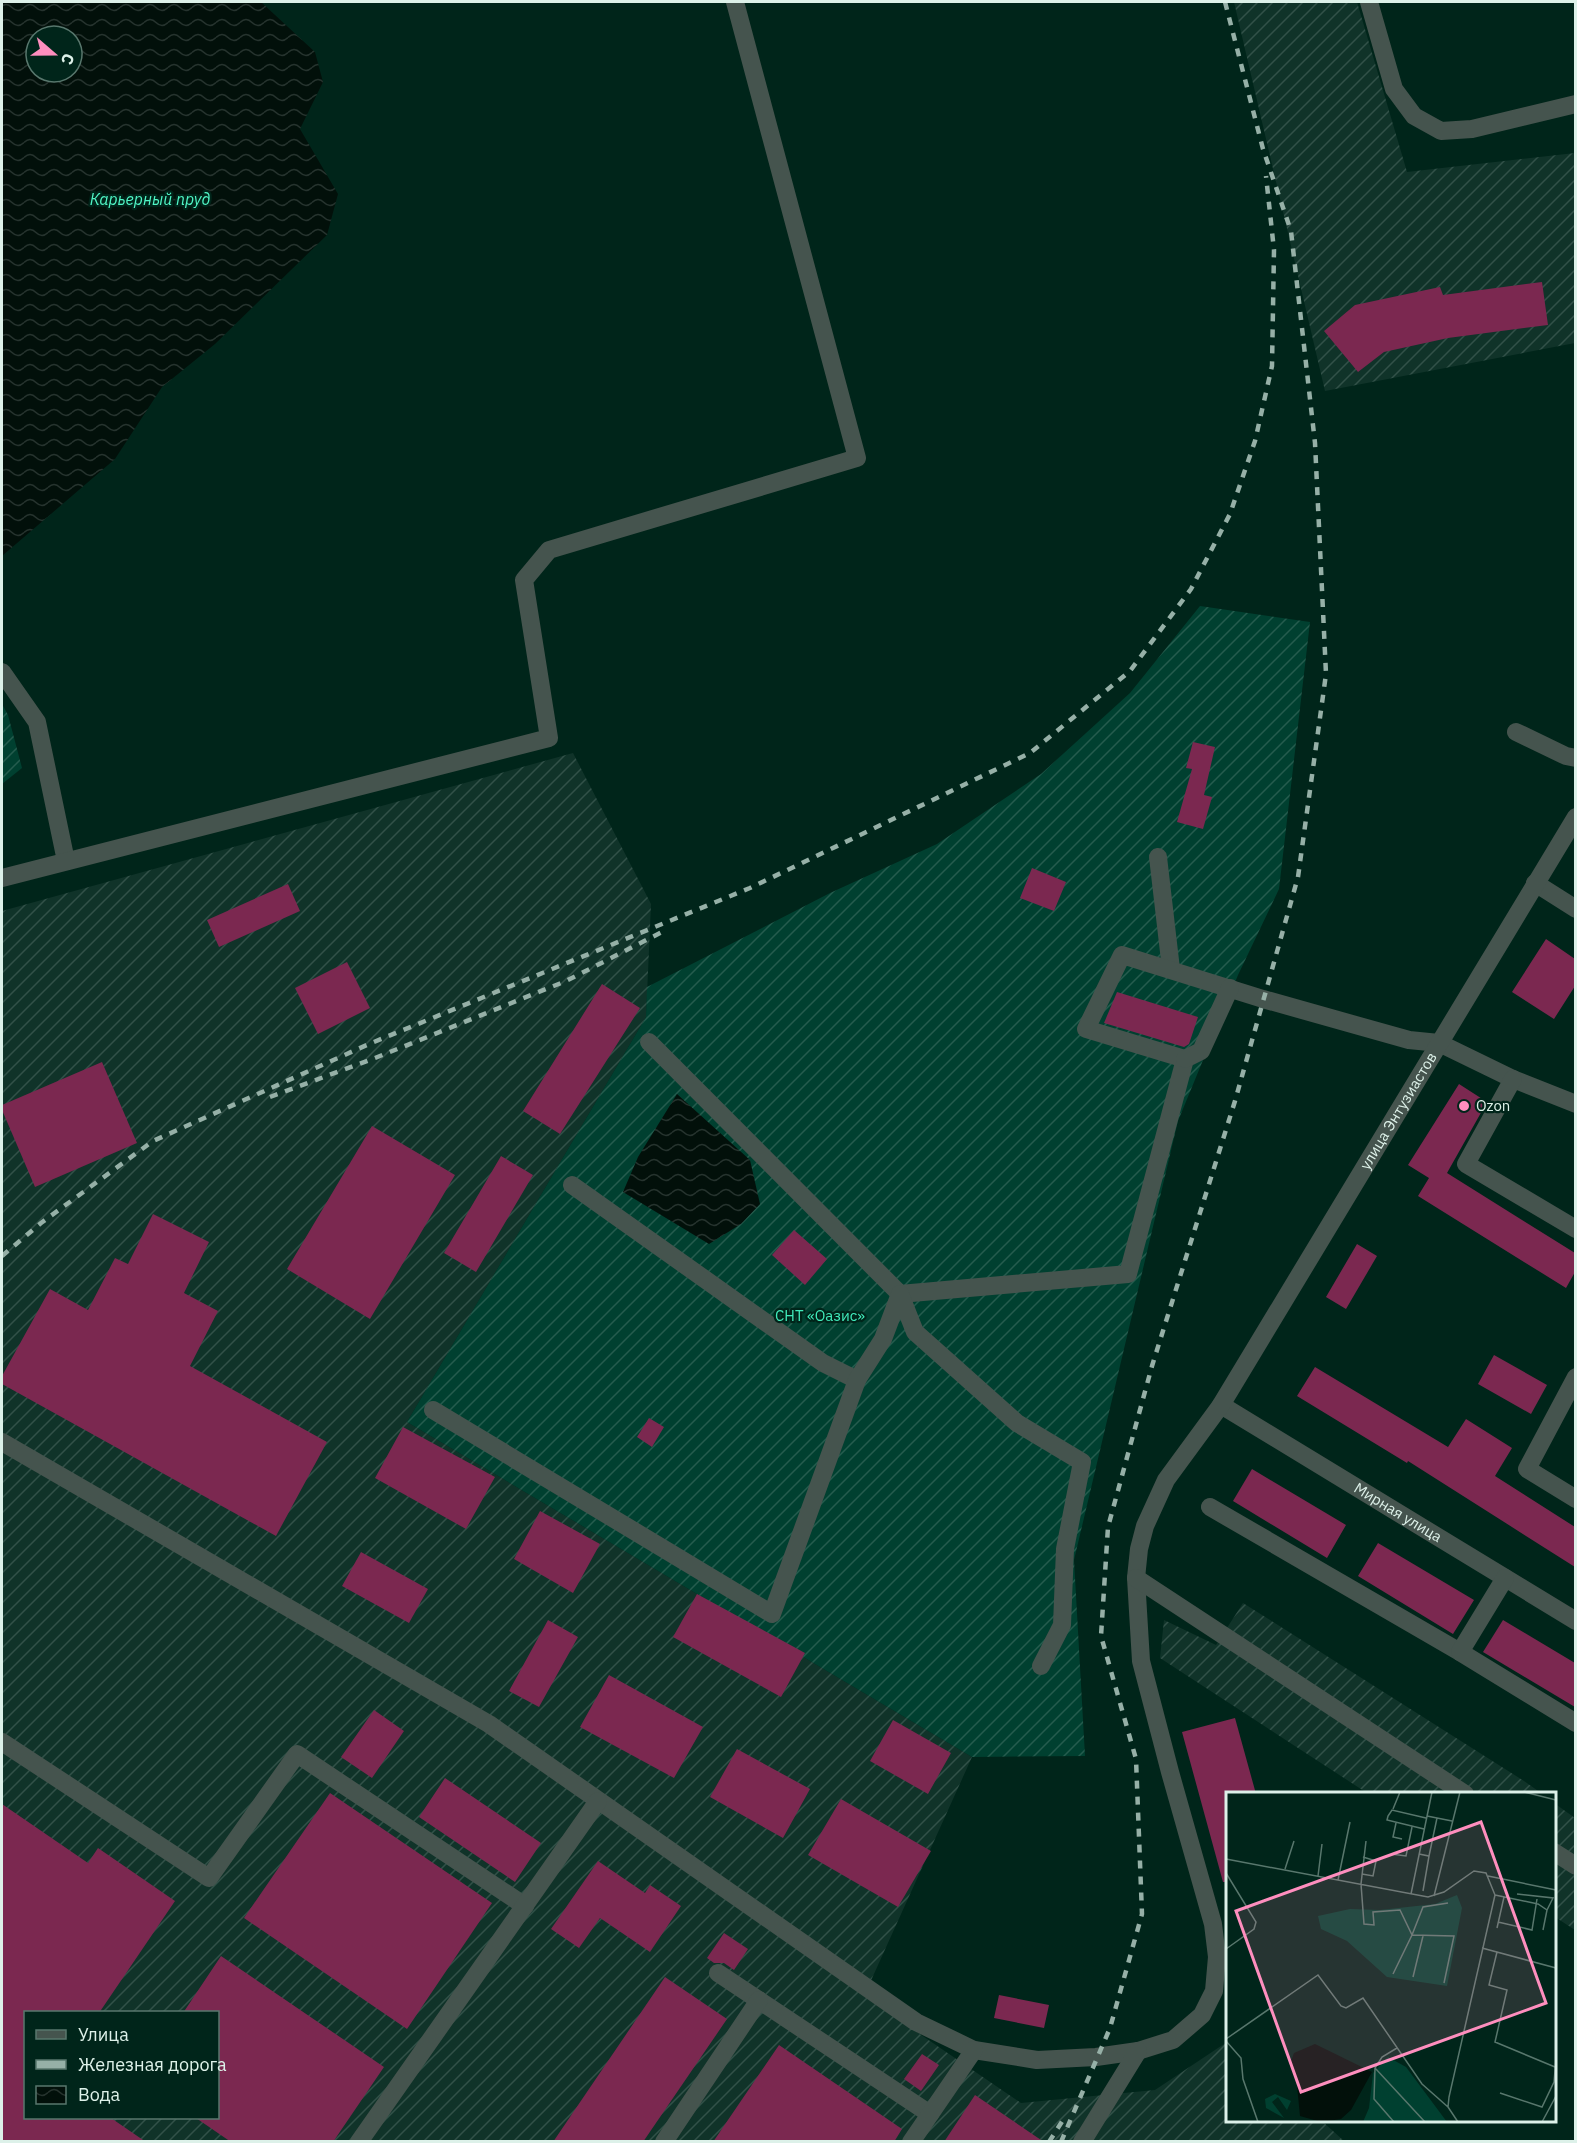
<svg xmlns="http://www.w3.org/2000/svg" width="1577" height="2143" font-family="'IBM Plex Sans',sans-serif">
<defs>
<pattern id="industrial-furrows" width="10" height="10" patternUnits="userSpaceOnUse" patternTransform="scale(1.5)"><rect width="10" height="10" fill="#103329"/><path d="M-1 1l2-2M0 10L10 0M9 11l2-2" fill="none" stroke="#325148"/></pattern>
<pattern id="garden-furrows" width="10" height="10" patternUnits="userSpaceOnUse" patternTransform="scale(1.5)"><rect width="10" height="10" fill="#004030"/><path d="M-1 1l2-2M0 10L10 0M9 11l2-2" fill="none" stroke="#255c4e"/></pattern>
<pattern id="water-waves" width="16" height="10" patternUnits="userSpaceOnUse" patternTransform="scale(1.5)"><rect width="16" height="10" fill="#02100a"/><path d="M0 5q4-4 8 0t8 0" fill="none" stroke="#26332e"/></pattern>
</defs>
<rect width="100%" height="100%" fill="#00251a"/>
<!-- industrial -->
<path fill="url(#industrial-furrows)" fill-rule="evenodd" d="M1234,2H1357L1407,172L1575,153V343L1325,391Z
M573,753L651,904L646,1017L407,1422L972,1757L864,1996L1021,2103L1155,2090L1227,2042L1228,2120L1322,2121L1344,2141L2,2142V911ZM26,2012H218V2118H26Z
M1243,1603L1524,1781L1541,1793H1367L1160,1658L1164,1620L1216,1645Z
M1554,1803L1575,1818V1930L1555,1917Z"/>
<!-- garden -->
<path fill="url(#garden-furrows)" d="M1200,606L1310,622L1279,889L1238,975L1178,1121L1074,1560L1085,1756L972,1757L407,1422L646,1017L647,987L830,893L937,844L1041,774L1130,693Z
M2,704L8,715L22,768L2,784Z"/>
<!-- water -->
<path fill="url(#water-waves)" fill-rule="evenodd" d="M2,2H136L143,3L159,2H261L315,52L323,82L300,129L338,194L327,235L215,344L162,387L115,459L2,556ZM36,36H72V72H36Z
M677,1094L750,1160L760,1204L741,1224L709,1244L623,1192L638,1157Z"/>
<!-- building -->
<path fill="#7b2850" d="M1542,282L1548,325L1448,338L1384,352L1358,372L1324,331L1355,305L1440,287L1443,295Z
M1193,742L1215,747L1204,795L1212,797L1203,829L1177,822L1192,769L1186,768Z
M1032,868L1066,882L1054,911L1020,898Z
M288,884L300,911L219,947L207,920Z
M1546,939L1575,959V986L1554,1019L1512,992Z
M347,962L370,1008L318,1034L295,988Z
M602,984L640,1008L560,1134L523,1111Z
M1117,992L1198,1017L1189,1044L1184,1047L1104,1023Z
M102,1062L137,1143L35,1187L2,1110V1105Z
M1459,1084L1487,1102L1447,1173L1575,1253V1272L1566,1288L1418,1196L1429,1178L1408,1165Z
M372,1126L455,1175L370,1319L287,1269Z
M501,1156L533,1175L476,1272L444,1253Z
M153,1214L209,1242L184,1293L218,1311L190,1366L327,1442L276,1536L2,1384V1376L50,1289L88,1310L115,1258L128,1264Z
M794,1230L827,1259L805,1285L772,1255Z
M1357,1244L1377,1256L1346,1309L1326,1297Z
M1494,1355L1547,1385L1531,1414L1478,1384Z
M1315,1367L1448,1447L1466,1419L1512,1448L1495,1476L1575,1527V1567L1408,1461L1407,1463L1297,1396Z
M649,1418L664,1427L652,1447L637,1437Z
M403,1427L495,1477L466,1529L375,1478Z
M1252,1469L1346,1525L1327,1558L1233,1501Z
M540,1511L600,1544L573,1593L514,1559Z
M1378,1543L1474,1600L1453,1634L1358,1576Z
M361,1552L428,1589L409,1623L342,1586Z
M697,1594L805,1653L781,1697L673,1637Z
M548,1620L578,1637L539,1707L509,1691Z
M1503,1620L1575,1663V1707L1483,1652Z
M609,1675L703,1727L674,1778L580,1727Z
M374,1710L404,1731L372,1778L341,1757Z
M1235,1718L1256,1794H1227V1882H1223L1182,1732Z
M893,1720L951,1753L928,1794L870,1761Z
M737,1749L810,1789L783,1838L710,1797Z
M445,1778L541,1843L515,1882L419,1817Z
M330,1793L492,1903L407,2029L244,1918Z
M841,1799L931,1851L898,1907L808,1855Z
M2,1804L88,1863L98,1848L175,1901L99,2013H26V2118H111L146,2142H2Z
M598,1861L645,1893L650,1885L681,1906L650,1952L600,1918L579,1948L551,1929Z
M724,1933L748,1949L734,1970L724,1963H714L707,1958Z
M221,1956L384,2067L333,2142H231L196,2118H218V2013H183Z
M665,1977L727,2019L643,2142H553Z
M999,1995L1049,2005L1044,2028L994,2018Z
M779,2045L902,2129L894,2142H713Z
M922,2054L939,2065L921,2091L904,2079Z
M975,2095L1044,2142H944Z"/>
<g fill="none" stroke-linecap="round" stroke-linejoin="round">
<!-- minor -->
<g stroke="#45544e" stroke-width="18">
<path d="M1369,2L1394,89L1414,116L1441,131L1472,129L1576,104"/>
<path d="M2,672L37,722L66,861"/>
<path d="M1516,732L1566,756L1576,758"/>
<path d="M1158,857L1171,969"/>
<path d="M2,878L549,738L524,580L549,550L857,458L735,2"/>
<path d="M1535,883L1576,909"/>
<path d="M649,1042L900,1294L1128,1274L1185,1059L1086,1029L1122,955L1263,999L1409,1040L1439,1043L1513,1079L1576,1104"/>
<path d="M1185,1059L1201,1051L1230,988"/>
<path d="M1513,1079L1466,1164L1576,1229"/>
<path d="M572,1185L823,1363L857,1380"/>
<path d="M1576,1377L1527,1469L1576,1499"/>
<path id="s1" d="M1221,1405L1576,1621"/>
<path d="M433,1410L772,1614L857,1380L883,1339L900,1294L915,1332L1017,1423L1082,1462L1065,1549L1062,1625L1041,1666"/>
<path id="s2" d="M2,1442L489,1724L916,2022L974,2050L1037,2060L1096,2057L1138,2051L1173,2040L1202,2015L1214,1991L1217,1957L1213,1924L1170,1772L1141,1661L1136,1578L1139,1549L1145,1526L1166,1480L1221,1405L1576,817"/>
<path d="M1210,1507L1460,1652"/>
<path d="M1136,1578L1465,1794"/>
<path d="M1505,1578L1460,1652L1576,1723"/>
<path d="M2,1742L209,1878L297,1754L525,1906"/>
<path d="M1554,1852L1576,1866"/>
<path d="M718,1973L930,2114"/>
<path d="M359,2142L598,1801"/>
<path d="M664,2142L759,2000"/>
<path d="M911,2142L974,2050"/>
<path d="M1082,2142L1138,2051"/>
</g>
<!-- rail -->
<path stroke="#96b0a7" stroke-width="4.5" stroke-dasharray="8 8" stroke-linecap="butt" d="M270,1097L375,1058L566,981L662,932
M2,1256L41,1223L153,1141L369,1044L750,888L1030,753L1130,671L1191,589L1230,514L1255,441L1272,366L1274,250L1266,176
M1049,2142L1063,2120
M1061,2142L1110,2028L1142,1914L1136,1759L1101,1636L1108,1527L1152,1366L1235,1101L1298,877L1326,674L1315,443L1291,231L1263,149L1225,2"/>
</g>
<!-- markers -->
<circle fill="#fe8ebe" stroke="#00251a" stroke-width="2" cx="1464" cy="1106" r="6"/>
<g text-anchor="middle" stroke-width="4.5" stroke-linejoin="round" paint-order="stroke">
<!-- poi labels -->
<g font-size="15" fill="#ddf1e9" stroke="#00251a" text-anchor="start">
<text x="1476" y="1111">Ozon</text>
</g>
<!-- street labels -->
<g font-size="15" fill="#ddf1e9" stroke="#00251a">
<text dy="5" stroke="none"><textPath href="#s2" startOffset="2378">улица Энтузиастов</textPath></text>
<text dy="5" stroke="none"><textPath href="#s1" startOffset="207">Мирная улица</textPath></text>
</g>
<!-- park labels -->
<g font-size="15" fill="#40ebbb" stroke="#00251a">
<text x="820" y="1321">СНТ «Оазис»</text>
</g>
<!-- water labels -->
<g font-size="16" font-style="italic" fill="#50f6c6" stroke="#00251a">
<text x="150" y="205">Карьерный пруд</text>
</g>
</g>
<!-- overview -->
<g transform="translate(1226 1792)">
<rect width="330" height="330" fill="#00251a"/>
<path d="M49,302L65,309L61,318L52,305L46,310L58,326L40,316L39,307Z" fill="#004030"/>
<path d="M231,103L236,116L221,194L161,185L121,149L95,137L92,124L124,117L154,118L209,112ZM162,265L180,275L221,330H137L143,316L147,281Z" fill="#004030"/>
<path d="M89,252L146,280L125,318L115,327L95,330L74,324L70,283L64,272L68,261Z" fill="#02100a"/>
<path fill="none" stroke="#58776d" stroke-width="1.5" d="M298,0L330,8M167,17L174,0M201,24L226,29M170,31L167,45L176,47M198,37L161,28L162,24L166,18L200,26M140,49L135,92L138,132L148,133L147,120L174,118L186,143L167,182M165,62L180,64L186,35M193,62L203,64L211,26M0,67L202,105L218,100L248,79L260,81L269,103L223,305L222,315L232,330M59,77L68,49M0,81L30,130L28,137L0,157M136,82L147,84L150,69L137,65M92,84L96,52M262,84L330,98M112,88L124,30M197,99L203,64M185,102L206,0M291,102L327,106L321,118M269,103L312,112L321,118L317,138M208,104L234,0M272,130L306,138L311,107M271,136L278,105M256,156L330,176M271,160L263,193L281,198L269,250L329,275M187,185L197,144M218,191L228,144L186,143L197,115L222,111M0,247L92,183L115,214L120,216L137,206L196,292L222,315M0,249L15,266L17,287L32,330M149,276L199,330M274,301L316,315L328,290L330,268M168,330L148,307L149,276L156,265L171,256M316,330L330,304"/>
<path fill="#fe8ebe" fill-opacity="0.15" stroke="#fe8ebe" stroke-width="3" d="M255,30L320,211L75,300L10,119Z"/>
<rect width="330" height="330" fill="none" stroke="#ddf1e9" stroke-width="3"/>
</g>
<!-- border -->
<rect width="1577" height="2143" fill="none" stroke="#ddf1e9" stroke-width="6"/>
<!-- legend -->
<rect x="24" y="2011" width="195" height="108" fill="#00251a" stroke="#58776d" stroke-width="1.5"/>
<rect x="36" y="2030" width="30" height="9" fill="#45544e" stroke="#58776d" stroke-width="1.5"/>
<text x="78" y="2041" font-size="18" fill="#ddf1e9">Улица</text>
<rect x="36" y="2060" width="30" height="9" fill="#96b0a7" stroke="#58776d" stroke-width="1.5"/>
<text x="78" y="2071" font-size="18" fill="#ddf1e9">Железная дорога</text>
<rect x="36" y="2086" width="30" height="18" fill="url(#water-waves)" stroke="#58776d" stroke-width="1.5"/>
<text x="78" y="2101" font-size="18" fill="#ddf1e9">Вода</text>
<!-- north arrow -->
<g transform="translate(54 54) rotate(110)"><circle r="28" fill="#00251a" stroke="#58776d" stroke-width="1.5"/>
<path d="M0-4.5L10 22L0 15L-10 22Z" fill="#fe8ebe"/>
<text y="-9" font-size="16" font-weight="bold" text-anchor="middle" fill="#ddf1e9">С</text>
</g>
</svg>
